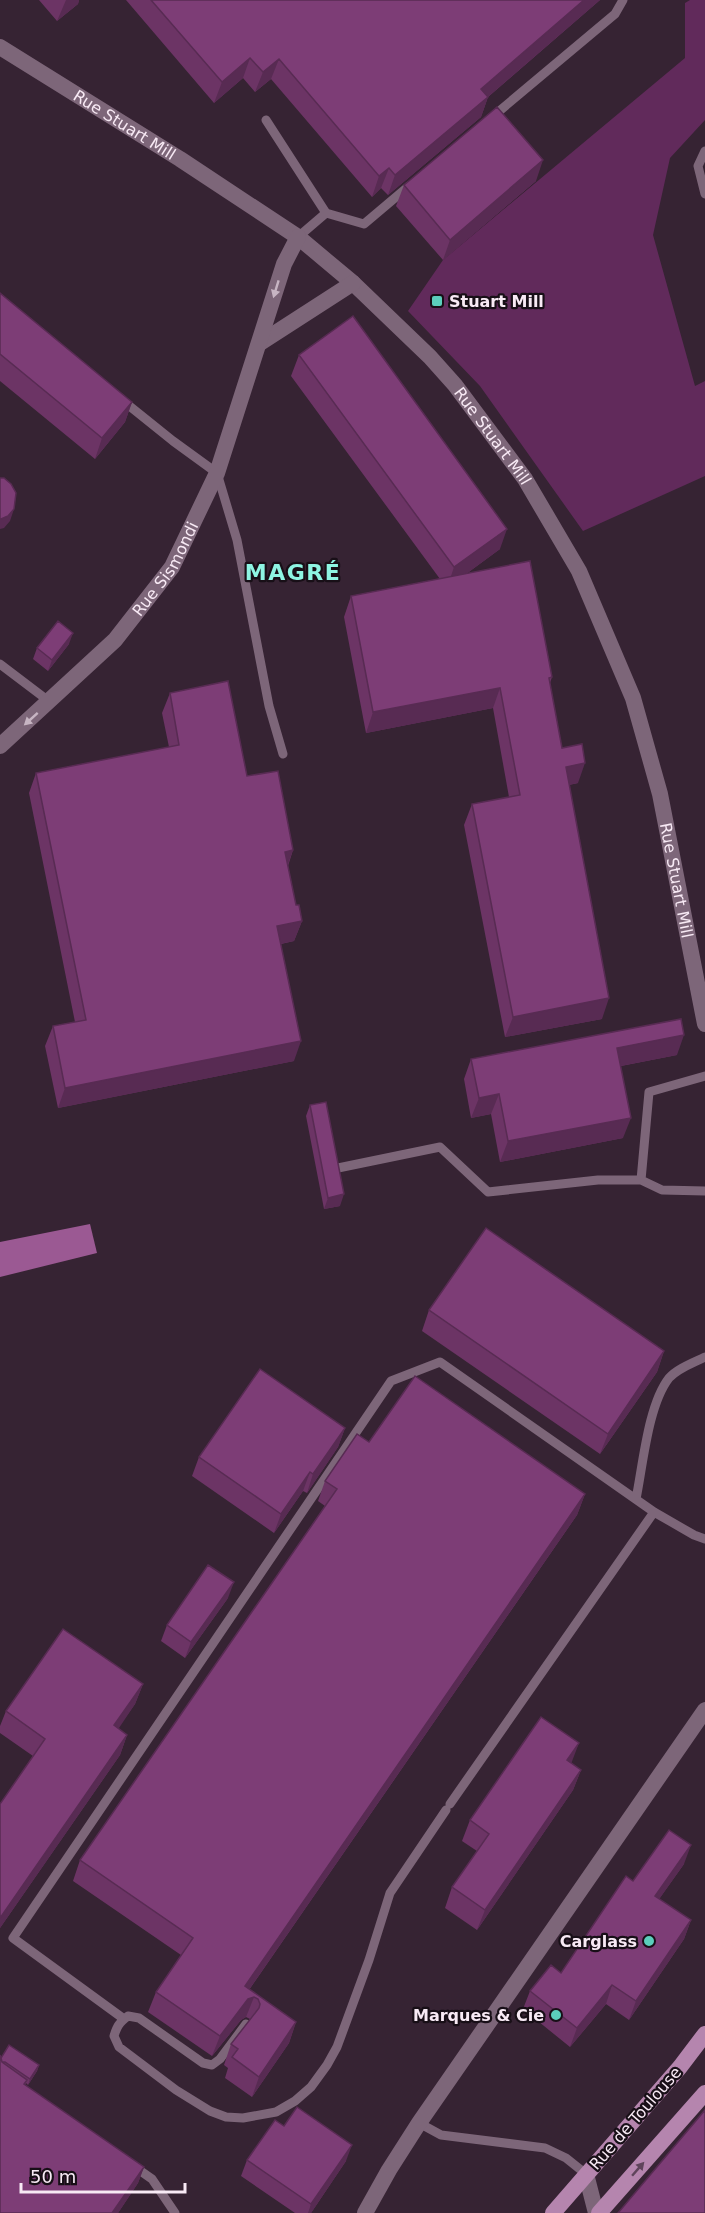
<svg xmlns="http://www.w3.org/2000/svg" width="705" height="2213" font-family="'DejaVu Sans',sans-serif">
<rect width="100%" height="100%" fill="#362333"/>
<!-- green -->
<path fill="#612a5b" d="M690,0H705V120L670,158L653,235L695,386L705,381V476L583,531L480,386L408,311L443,260L685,58V3Z"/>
<!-- water -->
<path fill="#9b5993" d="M90,1224L97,1253L0,1277V1242Z"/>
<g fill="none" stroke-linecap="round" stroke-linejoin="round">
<!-- service -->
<path stroke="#7d6679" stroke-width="9" d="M491,118L615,14L623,0
M266,120L326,213L364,224L409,186
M705,151L698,166L705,194
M298,237L326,213
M122,400L173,441L217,473L237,540L269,706L283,754
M0,664L50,702
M338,1168L440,1147L488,1192L598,1180H641L649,1092L705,1076
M641,1180L662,1190L705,1191
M636,1499C643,1465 648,1405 669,1378C678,1368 693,1363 705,1357
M450,1804L654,1512
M124,2019L13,1938L391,1381L440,1362L654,1512L694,1535L705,1539
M246,2024L220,2059L212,2065L203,2063L139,2018L128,2016C119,2023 117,2026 114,2036L119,2047L176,2090L210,2111L226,2117L243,2118L276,2112L295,2101L311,2087L327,2065L337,2047L369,1960L390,1893L446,1810
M419,2123L441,2135L545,2148L566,2158L586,2174
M132,2165L152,2179L175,2213"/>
<!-- minor -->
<g stroke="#7d6679" stroke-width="16">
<path id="s1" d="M0,47L180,159L298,237L353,283L430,357L455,385L525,479L579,571L633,698L660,794L705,1024"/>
<path d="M260,343L353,283"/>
<path id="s2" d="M0,746L115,640L172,567L217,473L284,264L298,237"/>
<path d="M586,2174L596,2213"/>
<path d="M365,2213L389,2170L419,2123L705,1710"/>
</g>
<!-- primary -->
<path stroke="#b585ae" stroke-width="16" d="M553,2213L680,2067L705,2034
M599,2213L705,2093"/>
</g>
<!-- wall -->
<path fill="#6c3465" d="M39,0H79L78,4L57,21Z
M126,0H600L488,97L481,117L388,195L381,188L372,197L271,79L255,92L243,78L214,103Z
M536,181L443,260L396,206L404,185Z
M0,293L132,402L125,422L95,459L0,381Z
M299,355L500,549L466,574L552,677L550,683L562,748L578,783L569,785L602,1019L505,1037L464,825L472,804L509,797L493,708L366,733L344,617L351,596L440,579L291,376Z
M69,644L48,671L33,659L37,648Z
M170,693L247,776L293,850L288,866L296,905L302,921L294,941L281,944L294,1061L58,1108L45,1046L53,1026L75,1022L29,793L36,773L169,747L162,713Z
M677,1055L621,1066L623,1138L500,1162L491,1114L471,1118L464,1079L471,1059Z
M310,1105L340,1206L324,1209L306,1116Z
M429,1310L664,1351L657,1372L600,1454L422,1331Z
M345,1428L338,1447L307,1493L303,1491L274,1533L192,1476L199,1457Z
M369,1442L585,1494L577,1515L249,1990L296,2022L289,2043L252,2097L225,2078L228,2068L224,2065L231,2044L250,2019L246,2017L241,2020L212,2056L148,2012L156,1992L181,1955L73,1881L80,1860L325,1506L318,1501L325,1481Z
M228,1598L185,1658L161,1641L167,1625Z
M143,1684L135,1704L118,1728L127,1735L120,1755L0,1928V1804L33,1756L0,1733V1726L6,1711Z
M571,1763L581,1770L573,1790L477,1930L445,1908L452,1887L477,1851L462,1841L470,1820Z
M684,1864L659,1899L691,1920L684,1939L629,2020L606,2004L570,2047L523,2009L530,1991L561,1973L633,1881Z
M1,2058L39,2065L37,2071L28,2085L26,2083L25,2085L144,2167L138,2183L118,2213H0Z
M284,2126L346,2161L311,2213H295L241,2176L247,2160Z"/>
<!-- shaded-wall -->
<path fill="#582b53" d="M66,0H79L78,4L57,21Z
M584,0H600L474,109L481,89Z
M250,58L243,78L214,103L222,82Z
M279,59L271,79L255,92L263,72Z
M488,97L481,117L388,195L395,175Z
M543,160L536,181L443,260L450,240Z
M389,168L381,188L372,197L379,176Z
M132,402L125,422L95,459L102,438Z
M14,509L10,521L4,528L0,529V519Z
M507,529L500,549L447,588L454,567Z
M73,633L69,644L48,671L52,660Z
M500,688L493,708L366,733L373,712Z
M585,763L578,783L558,787L566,767Z
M293,850L286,870L285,852Z
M302,921L294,941L270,946L277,926Z
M609,998L602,1019L505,1037L513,1017Z
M684,1035L677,1055L610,1068L617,1048Z
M301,1041L294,1061L58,1108L65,1088Z
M499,1094L491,1114L471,1118L479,1098Z
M631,1118L623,1138L500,1162L508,1141Z
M344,1194L340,1206L324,1209L328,1198Z
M664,1351L657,1372L600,1454L608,1434Z
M345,1428L338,1447L307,1493L313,1474Z
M310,1472L303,1491L274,1533L281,1514Z
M585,1494L577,1515L237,2007L245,1986Z
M234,1582L228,1598L185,1658L191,1642Z
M143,1684L135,1704L107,1746L114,1725Z
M127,1735L120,1755L0,1928V1918Z
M579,1743L571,1764L567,1760Z
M581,1770L573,1790L477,1930L485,1910Z
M691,1845L684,1864L648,1915L655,1896Z
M691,1920L684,1939L629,2020L636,2001Z
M612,1985L606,2004L570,2047L577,2028Z
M254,1997L246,2017L241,2020L212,2056L220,2036L248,1999Z
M296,2022L289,2043L252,2097L259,2077Z
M39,2065L37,2071L28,2085L30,2079Z
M352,2145L346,2161L311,2213H308L311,2204Z
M144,2167L138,2183L118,2213H112Z"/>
<!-- building -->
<path fill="#7d3d76" stroke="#582b53" stroke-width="1.5" d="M151,0H584L481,89L488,97L395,175L389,168L379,176L279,59L263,72L250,58L222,82Z
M497,107L543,160L450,240L404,185Z
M0,293L132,402L102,438L0,354Z
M353,316L507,529L454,567L299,355Z
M0,478H4L11,484L16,493L14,509L8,516L1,519H0Z
M530,561L552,677L549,678L562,748L582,744L585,763L566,767L609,998L513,1017L472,804L520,795L500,688L373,712L351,596Z
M58,621L73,633L52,660L37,648Z
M228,681L247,776L278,771L293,850L285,852L296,905H299L302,921L277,926L301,1041L65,1088L53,1026L86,1020L36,773L179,745L170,693Z
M681,1019L684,1035L617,1048L631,1118L508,1141L499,1094L479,1098L471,1059Z
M326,1102L344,1194L328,1198L310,1105Z
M486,1228L664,1351L608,1434L429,1310Z
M260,1369L345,1428L313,1474L310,1472L281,1514L199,1457Z
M415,1376L585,1494L245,1986L296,2022L259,2077L232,2057L238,2049L231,2044L259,2008L260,2004L258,1999L254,1997L248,1999L220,2036L156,1992L193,1938L80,1860L337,1489L325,1481L357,1434L369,1442Z
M208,1565L234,1582L191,1642L167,1625Z
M63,1629L143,1684L114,1725L127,1735L0,1918V1804L45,1739L6,1711Z
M541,1717L579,1743L567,1760L581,1770L485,1910L452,1887L489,1834L470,1820Z
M669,1830L691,1845L655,1896L691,1920L636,2001L612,1985L577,2028L530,1991L551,1965L561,1973L626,1876L633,1881Z
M9,2045L39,2065L30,2079L5,2062H2L1,2058Z
M0,2055L2,2062L27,2080L24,2084L144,2167L112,2213H0Z
M297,2107L352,2145L311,2204L247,2160L275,2120L284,2126Z
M705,2110V2213H618Z"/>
<!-- one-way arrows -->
<defs><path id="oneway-solid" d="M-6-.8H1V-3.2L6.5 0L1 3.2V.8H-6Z" transform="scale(1.5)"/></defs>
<g fill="#c7b5c3">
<use href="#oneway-solid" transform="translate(276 289) rotate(107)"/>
<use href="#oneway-solid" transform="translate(31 719) rotate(138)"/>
</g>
<use fill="#5f445b" href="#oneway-solid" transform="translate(638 2169) rotate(-49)"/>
<!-- markers -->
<g fill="#5bcebc" stroke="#180f17" stroke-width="2">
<rect x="431" y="295" width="12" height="12" rx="3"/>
<circle cx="649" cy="1941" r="6"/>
<circle cx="556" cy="2015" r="6"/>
</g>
<g text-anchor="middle" stroke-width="4.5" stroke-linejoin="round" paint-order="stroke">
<!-- street labels -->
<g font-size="16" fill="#f8eaf5" stroke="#180f17">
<text dy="6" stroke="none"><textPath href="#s1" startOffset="147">Rue Stuart Mill</textPath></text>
<text dy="6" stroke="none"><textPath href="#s1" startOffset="633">Rue Stuart Mill</textPath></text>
<text dy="6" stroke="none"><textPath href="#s2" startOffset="244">Rue Sismondi</textPath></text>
<text dy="6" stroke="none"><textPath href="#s1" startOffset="1119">Rue Stuart Mill</textPath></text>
<text transform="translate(635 2118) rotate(-49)" y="6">Rue de Toulouse</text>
</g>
<!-- poi labels -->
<g font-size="16" font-weight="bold" fill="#f8eaf5" stroke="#180f17" text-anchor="end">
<text x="449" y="307" text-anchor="start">Stuart Mill</text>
<text x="637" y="1947">Carglass</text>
<text x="544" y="2021">Marques &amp; Cie</text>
</g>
<!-- district labels -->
<g font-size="22" font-weight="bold" letter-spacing="1.5" fill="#8ef5e3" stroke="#180f17">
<text x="293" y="580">MAGRÉ</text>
</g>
</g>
<!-- scale -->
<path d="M21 2183v9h164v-9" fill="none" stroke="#f8eaf5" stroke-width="3"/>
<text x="30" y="2183" font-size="18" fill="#f8eaf5" stroke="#180f17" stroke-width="4.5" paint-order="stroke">50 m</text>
</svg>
